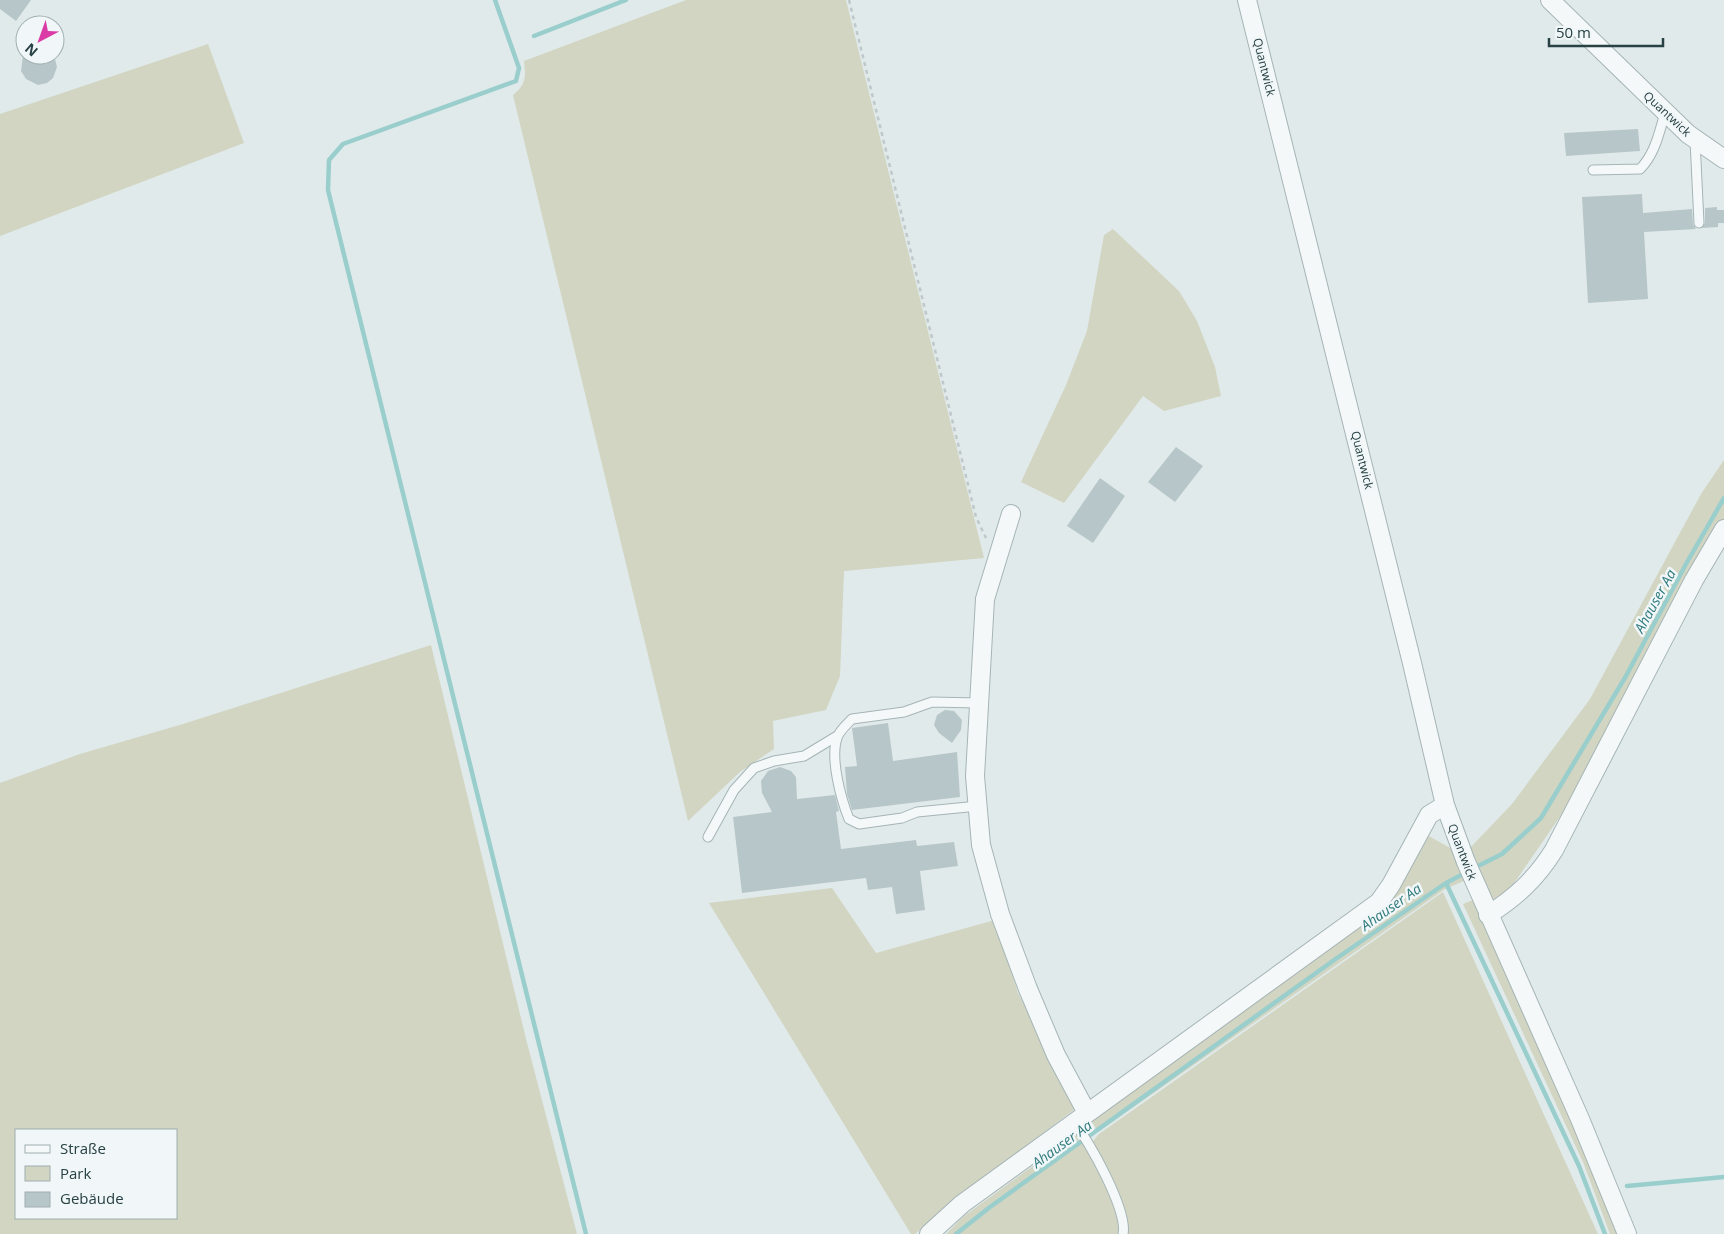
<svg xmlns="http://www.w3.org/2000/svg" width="1724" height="1234" font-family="'Open Sans',sans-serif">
<rect width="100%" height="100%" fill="#e1eaeb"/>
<!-- green -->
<path fill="#d1d5c1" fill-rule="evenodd" d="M686,0H846L984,558L844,571L840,676L826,710L773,721L774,749L740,772L688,821L513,95C526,85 526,77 524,61Z
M208,44L244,143L0,236V114Z
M1113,229L1179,291L1197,321L1215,367L1221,396L1164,411L1143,396L1064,503L1021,482L1066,385L1087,331L1104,235Z
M1724,460V518L1685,579L1568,805L1510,889L1488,902L1468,850L1512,804L1590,699L1701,494Z
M431,645L526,1039L577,1234H0V783L80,754L183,724ZM16,1130H176V1218H16Z
M1427,835L1452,849L1464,881L1445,889L1098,1132L1089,1117L1381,904Z
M832,888L876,953L995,920L1018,993L1075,1109L999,1166L915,1234H911L709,903Z
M1443,892L1598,1234H946L964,1216L1081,1131L1090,1145L1099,1134Z
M1473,900L1587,1151L1619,1234H1610L1583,1162L1463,904Z"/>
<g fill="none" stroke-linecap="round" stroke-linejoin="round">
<!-- stream -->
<path stroke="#99cecd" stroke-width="4.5" d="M495,0L519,68L516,81L343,144L329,160L328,190L586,1234
M534,36L626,0
M1474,868L1502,854L1541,818L1626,676L1686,564L1724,498
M1446,883L1579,1166L1605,1234
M1627,1186L1724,1177
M956,1234L990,1207L1337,958L1446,883L1467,872"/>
</g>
<!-- building -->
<path fill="#b7c6c9" d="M0,0H31L16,21L0,9Z
M23,55H54L57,67L53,78L47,83L38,85L26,79L21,71Z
M1638,129L1640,151L1566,156L1564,133Z
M1642,194L1643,213L1692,209L1693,224L1696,229L1644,232L1648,299L1588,303L1582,197Z
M1717,207V210H1724V223H1718V227L1702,228L1705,223V208Z
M1176,447L1203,466L1175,502L1148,482Z
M1100,478L1125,496L1093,543L1067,526Z
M945,710L954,711L962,720L961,730L952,743L939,733L934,725L937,715Z
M888,723L893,761L957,752L960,797L852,810L847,794L845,767L857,766L852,728Z
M780,767L791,771L796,777L797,799L835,795L839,811L836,812L841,849L916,840L917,846L954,842L958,866L920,871L925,910L896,914L892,887L868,890L866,878L742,893L733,817L772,812L762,793L761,781L768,771Z"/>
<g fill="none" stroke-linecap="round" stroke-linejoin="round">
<defs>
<path id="service" d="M1695,140L1699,223
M1593,170L1640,169C1655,154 1659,133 1665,113
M978,806L917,812L902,818L859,824L849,819C841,799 830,759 837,738C839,731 847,724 852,719L904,712L932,702L978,703
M708,837L734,790L754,768L774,761L804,756L837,736
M1074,1123C1090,1141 1128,1212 1123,1234"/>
<path id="minor" d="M1247,0L1412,663L1445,805L1466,862L1580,1119L1627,1234
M1550,0L1688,134L1724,159
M1011,514L985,599L975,776L981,845L1000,914L1028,989L1056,1055L1087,1113
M1488,915C1516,897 1536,879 1554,850L1694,580L1724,529
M929,1234L962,1204L1379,902L1391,885L1429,815L1445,805"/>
</defs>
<!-- service casing -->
<use href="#service" stroke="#a5b4b6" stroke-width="11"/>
<!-- minor casing -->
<use href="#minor" stroke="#a5b4b6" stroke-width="20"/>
<!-- path -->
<path stroke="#bfc8ca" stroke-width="2.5" stroke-dasharray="4 4" stroke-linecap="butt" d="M849,0L976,517L986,538"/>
<!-- service -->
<use href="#service" stroke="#f4f8f9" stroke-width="9"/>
<!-- minor -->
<use href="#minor" stroke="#f4f8f9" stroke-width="18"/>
</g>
<g text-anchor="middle" stroke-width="5" stroke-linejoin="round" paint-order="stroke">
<!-- street labels -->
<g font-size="12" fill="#274144" stroke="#f1f7f8">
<text transform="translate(1264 67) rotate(76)" y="4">Quantwick</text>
<text transform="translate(1667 114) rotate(43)" y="4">Quantwick</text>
<text transform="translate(1362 460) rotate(76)" y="4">Quantwick</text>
<text transform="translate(1462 852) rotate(69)" y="4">Quantwick</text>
</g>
<!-- water labels -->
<g font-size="14" font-style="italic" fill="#2e797c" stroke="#f1f7f8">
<text transform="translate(1655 601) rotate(-61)" y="5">Ahauser Aa</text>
<text transform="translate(1391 907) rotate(-35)" y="5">Ahauser Aa</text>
<text transform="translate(1062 1144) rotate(-36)" y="5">Ahauser Aa</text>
</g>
</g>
<!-- legend -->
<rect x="15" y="1129" width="162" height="90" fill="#f1f7f8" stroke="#a0aeb0"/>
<rect x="25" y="1145" width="25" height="8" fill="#f4f8f9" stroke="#a0aeb0"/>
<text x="60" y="1154" font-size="15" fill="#274144">Straße</text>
<rect x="25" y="1166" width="25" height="15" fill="#d1d5c1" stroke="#a0aeb0"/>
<text x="60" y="1179" font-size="15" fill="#274144">Park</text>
<rect x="25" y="1192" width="25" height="15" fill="#b7c6c9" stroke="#a0aeb0"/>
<text x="60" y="1204" font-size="15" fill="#274144">Gebäude</text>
<!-- north arrow -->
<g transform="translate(40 40) rotate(221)"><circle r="24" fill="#f1f7f8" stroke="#a0aeb0"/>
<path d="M0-4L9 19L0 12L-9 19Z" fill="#da3ba6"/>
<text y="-8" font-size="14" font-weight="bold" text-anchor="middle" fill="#274144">N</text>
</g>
<!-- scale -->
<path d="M1549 38v8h114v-8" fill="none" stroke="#274144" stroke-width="2.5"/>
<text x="1556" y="38" font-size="15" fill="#274144" stroke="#f1f7f8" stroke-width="4" paint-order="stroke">50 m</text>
</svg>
